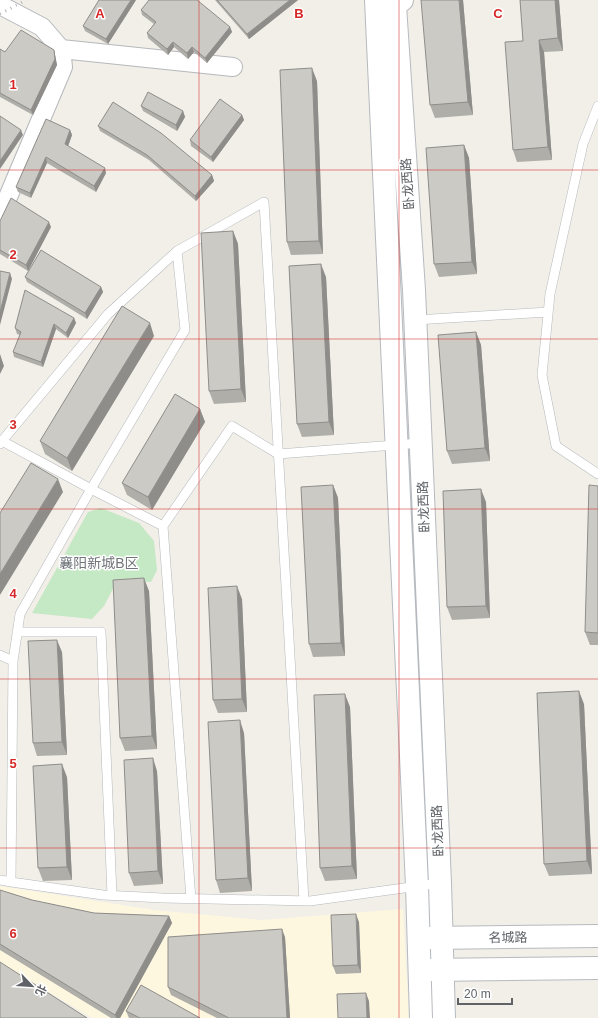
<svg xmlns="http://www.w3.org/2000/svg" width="598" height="1018" font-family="Helvetica,'Noto Sans SC',sans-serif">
<rect width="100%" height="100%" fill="#f1efe8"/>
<!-- commercial -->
<path fill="#fef7e0" d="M0,886L154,910L262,920L403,909L409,1018H92L0,963Z"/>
<!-- green -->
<path fill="#c5e8c5" d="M101,508L139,523L154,541L157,570L151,582L117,581L104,606L92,619L32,613L88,512Z"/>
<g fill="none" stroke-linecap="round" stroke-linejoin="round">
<defs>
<path id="service" d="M598,106L583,144L550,294L542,375L556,446L598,474
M415,320L548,312
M2,441L108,314L177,251
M0,444L2,441L91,489L185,330L177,251L264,202L304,901
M163,526L232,426L278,454L421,443
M17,632H101L112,895
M0,655L13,661L11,882L103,895L163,898L310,901L440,883
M13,661L20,614L91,489L163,526L191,899
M0,880L11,882"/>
<path id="minor" d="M0,5L42,27L61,49L63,67L0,216
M61,49L233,67"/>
<path id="secondary" d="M376,0L417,886L421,1018
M402,0L395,6L414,290L440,883L444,1018
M427,938L598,936
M428,970L598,968"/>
</defs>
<!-- service casing -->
<use href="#service" stroke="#b5b8bc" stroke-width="10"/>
<!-- minor casing -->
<use href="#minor" stroke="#b5b8bc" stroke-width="20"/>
<!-- secondary casing -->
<use href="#secondary" stroke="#b6babf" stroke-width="24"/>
<!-- service -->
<use href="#service" stroke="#fff" stroke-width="9"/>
<!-- minor -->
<use href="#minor" stroke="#fff" stroke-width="18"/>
<!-- secondary -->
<use href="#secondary" stroke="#fff" stroke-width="22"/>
<!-- rail -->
<path stroke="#b6b7b8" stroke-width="3" stroke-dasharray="1 5" stroke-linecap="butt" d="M0,14L26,0"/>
</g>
<!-- wall -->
<path fill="#afaea9" d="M136,0L108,44L85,31L83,26Z
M215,0H298L249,39Z
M463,0L473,115L435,118L430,105Z
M520,0H559L563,51L544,52L552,160L517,162L513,150L523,41Z
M141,10L230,27L232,32L207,63L194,52L188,59L174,47L168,55L148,38L147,33L154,24L142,15Z
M0,49L5,52L54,50L57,65L33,115L0,97Z
M317,81L323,254L291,255L287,242Z
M141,106L183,111L185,117L177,131L143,111Z
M242,115L244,120L213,162L191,146L190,140Z
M98,126L212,175L214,181L196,201L149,160L100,131Z
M70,130L72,135L68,146L106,173L96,192L47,163L31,198L18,192L16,187Z
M464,145L469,158L477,274L439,277L434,264Z
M0,221L51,227L28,271L0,254Z
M233,231L238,244L246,402L214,404L209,391Z
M25,277L101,287L103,292L87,319L27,282Z
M326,277L334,435L302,437L297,424Z
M74,318L76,323L68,338L56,329L43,367L14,357L13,352L20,335L17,334L15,328Z
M476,332L481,345L490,461L452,464L447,451Z
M154,336L72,471L45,454L40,441Z
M200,409L205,422L152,510L127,495L122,483Z
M333,485L338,498L345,656L313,657L309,644Z
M598,486V645H590L585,632Z
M486,502L490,618L452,620L447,607Z
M149,591L157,749L125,751L120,738Z
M242,599L247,712L218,713L213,700Z
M62,652L67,755L37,756L33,743Z
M584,704L592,874L549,876L544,864Z
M350,707L357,879L325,881L320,868Z
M244,733L252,891L220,893L216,880Z
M157,771L163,884L134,886L129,873Z
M67,777L72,880L43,881L38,868Z
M0,890L32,900L94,913L169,916L172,923L120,1018H111L0,950Z
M359,922L361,973L336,974L333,966Z
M285,937L290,1018H217L171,995L168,987Z
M126,1011L200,1018H129Z"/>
<!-- shaded-wall -->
<path fill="#8f8d8a" d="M131,0H136L108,44L106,39Z
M290,0H298L249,39L247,34Z
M459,0H463L473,115L468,102Z
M555,0H559L563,51L558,38Z
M230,27L232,32L207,63L205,58Z
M539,40L544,52L552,160L548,147Z
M173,42L174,47L168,55L167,49Z
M192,47L194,52L188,59L187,53Z
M54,50L57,65L33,115L31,110Z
M312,68L317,81L323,254L319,241Z
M183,111L185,117L177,131L176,125Z
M242,115L244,120L213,162L211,157Z
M21,130L23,135L0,169V161Z
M70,130L72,135L67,149L65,144Z
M464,145L469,158L477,274L472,262Z
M46,157L47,163L31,198L30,193Z
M105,168L106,173L96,192L94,186Z
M212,175L214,181L196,201L195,196Z
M49,222L51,227L28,271L26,265Z
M233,231L238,244L246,402L241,389Z
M321,264L326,277L334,435L329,422Z
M10,273L12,279L0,325V312Z
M101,287L103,292L87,319L85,313Z
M74,318L76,323L68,338L66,333Z
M150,323L154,336L72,471L67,458Z
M54,324L56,329L43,367L41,362Z
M476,332L481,345L490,461L485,448Z
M0,354L4,366L0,374Z
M200,409L205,422L152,510L148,497Z
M58,479L63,492L0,595V574Z
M333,485L338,498L345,656L341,643Z
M481,489L486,502L490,618L486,606Z
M144,578L149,591L157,749L152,736Z
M237,586L242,599L247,712L242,699Z
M57,640L62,652L67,755L62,742Z
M579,691L584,704L592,874L587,861Z
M345,694L350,707L357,879L352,866Z
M240,720L244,733L252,891L248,878Z
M153,758L157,771L163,884L158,871Z
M62,764L67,777L72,880L67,867Z
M356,914L359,922L361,973L358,965Z
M169,916L172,923L120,1018H116L115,1015Z
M282,929L285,937L290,1018H287Z
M366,993L369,1001L370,1018H367Z"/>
<!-- building -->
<path fill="#cccac5" stroke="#8f8d8a" d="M99,0H131L106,39L83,26Z
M149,0H197L230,27L205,58L192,47L187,53L173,42L167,49L147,33L156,22L141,10Z
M217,0H290L247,34Z
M421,0H459L468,102L430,105Z
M520,0H555L558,38L539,40L548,147L513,150L505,42L523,41Z
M21,30L54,50L55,59L31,110L0,93V49L5,52Z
M312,68L319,241L287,242L280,70Z
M148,92L183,111L176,125L141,106Z
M220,99L242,115L211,157L190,140Z
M113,102L161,133L212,175L195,196L147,155L98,126Z
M0,116L21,130L0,161Z
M46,119L70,130L65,144L105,168L94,186L46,157L30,193L16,187Z
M464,145L472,262L434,264L426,148Z
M11,198L49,222L26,265L0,250V221Z
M233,231L241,389L209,391L201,233Z
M41,250L101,287L85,313L25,277Z
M321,264L329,422L297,424L289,266Z
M0,271L10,273L0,312Z
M25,290L74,318L66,333L54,324L41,362L13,352L21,332L15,328Z
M122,306L150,323L67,458L40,441Z
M476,332L485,448L447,451L438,335Z
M175,394L200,409L148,497L122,483Z
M31,463L58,479L0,574V513Z
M333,485L341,643L309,644L301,487Z
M589,485L598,486V633L585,632Z
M481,489L486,606L447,607L443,491Z
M144,578L152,736L120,738L113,580Z
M237,586L242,699L213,700L208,588Z
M57,640L62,742L33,743L28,641Z
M579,691L587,861L544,864L537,693Z
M345,694L352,866L320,868L314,695Z
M240,720L248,878L216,880L208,722Z
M153,758L158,871L129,873L124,760Z
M62,764L67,867L38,868L33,766Z
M0,890L32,900L94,913L169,916L115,1015L0,944Z
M356,914L358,965L333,966L331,915Z
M282,929L287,1018H229L168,987V937Z
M0,962L87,1018H0Z
M141,985L200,1018H140L126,1011Z
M366,993L367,1018H338L337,994Z"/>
<!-- grid -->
<path fill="none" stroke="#d62828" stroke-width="1" stroke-opacity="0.55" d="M199,0V1018M399,0V1018M0,170H598M0,339H598M0,509H598M0,679H598M0,848H598"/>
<g text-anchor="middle" stroke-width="3" stroke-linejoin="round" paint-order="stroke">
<!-- street labels -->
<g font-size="13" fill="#5f6368" stroke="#fff">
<text transform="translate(407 184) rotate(-94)" y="5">卧龙西路</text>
<text transform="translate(423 507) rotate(-92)" y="5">卧龙西路</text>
<text transform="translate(437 831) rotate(-92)" y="5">卧龙西路</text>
<text transform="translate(508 937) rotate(-1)" y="5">名城路</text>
</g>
<!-- neighbourhood labels -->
<g font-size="14" fill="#70757a" stroke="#fff">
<text x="99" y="568">襄阳新城B区</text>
</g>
</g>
<g font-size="13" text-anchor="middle" font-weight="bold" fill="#d62828" stroke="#fff" stroke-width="3" stroke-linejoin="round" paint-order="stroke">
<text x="100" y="18">A</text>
<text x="299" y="18">B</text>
<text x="498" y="18">C</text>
<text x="13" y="89">1</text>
<text x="13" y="259">2</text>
<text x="13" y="429">3</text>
<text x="13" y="598">4</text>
<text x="13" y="768">5</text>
<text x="13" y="938">6</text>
</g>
<!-- north arrow -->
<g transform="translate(32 986) rotate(115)" stroke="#ffffff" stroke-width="3" paint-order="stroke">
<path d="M0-3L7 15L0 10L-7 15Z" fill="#5f6368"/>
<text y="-6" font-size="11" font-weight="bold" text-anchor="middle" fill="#5f6368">北</text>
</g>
<!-- scale -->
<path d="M458 998v6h54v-6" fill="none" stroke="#5f6368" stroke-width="2"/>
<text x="464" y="998" font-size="12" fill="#5f6368" stroke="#ffffff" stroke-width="3" paint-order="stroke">20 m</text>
</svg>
